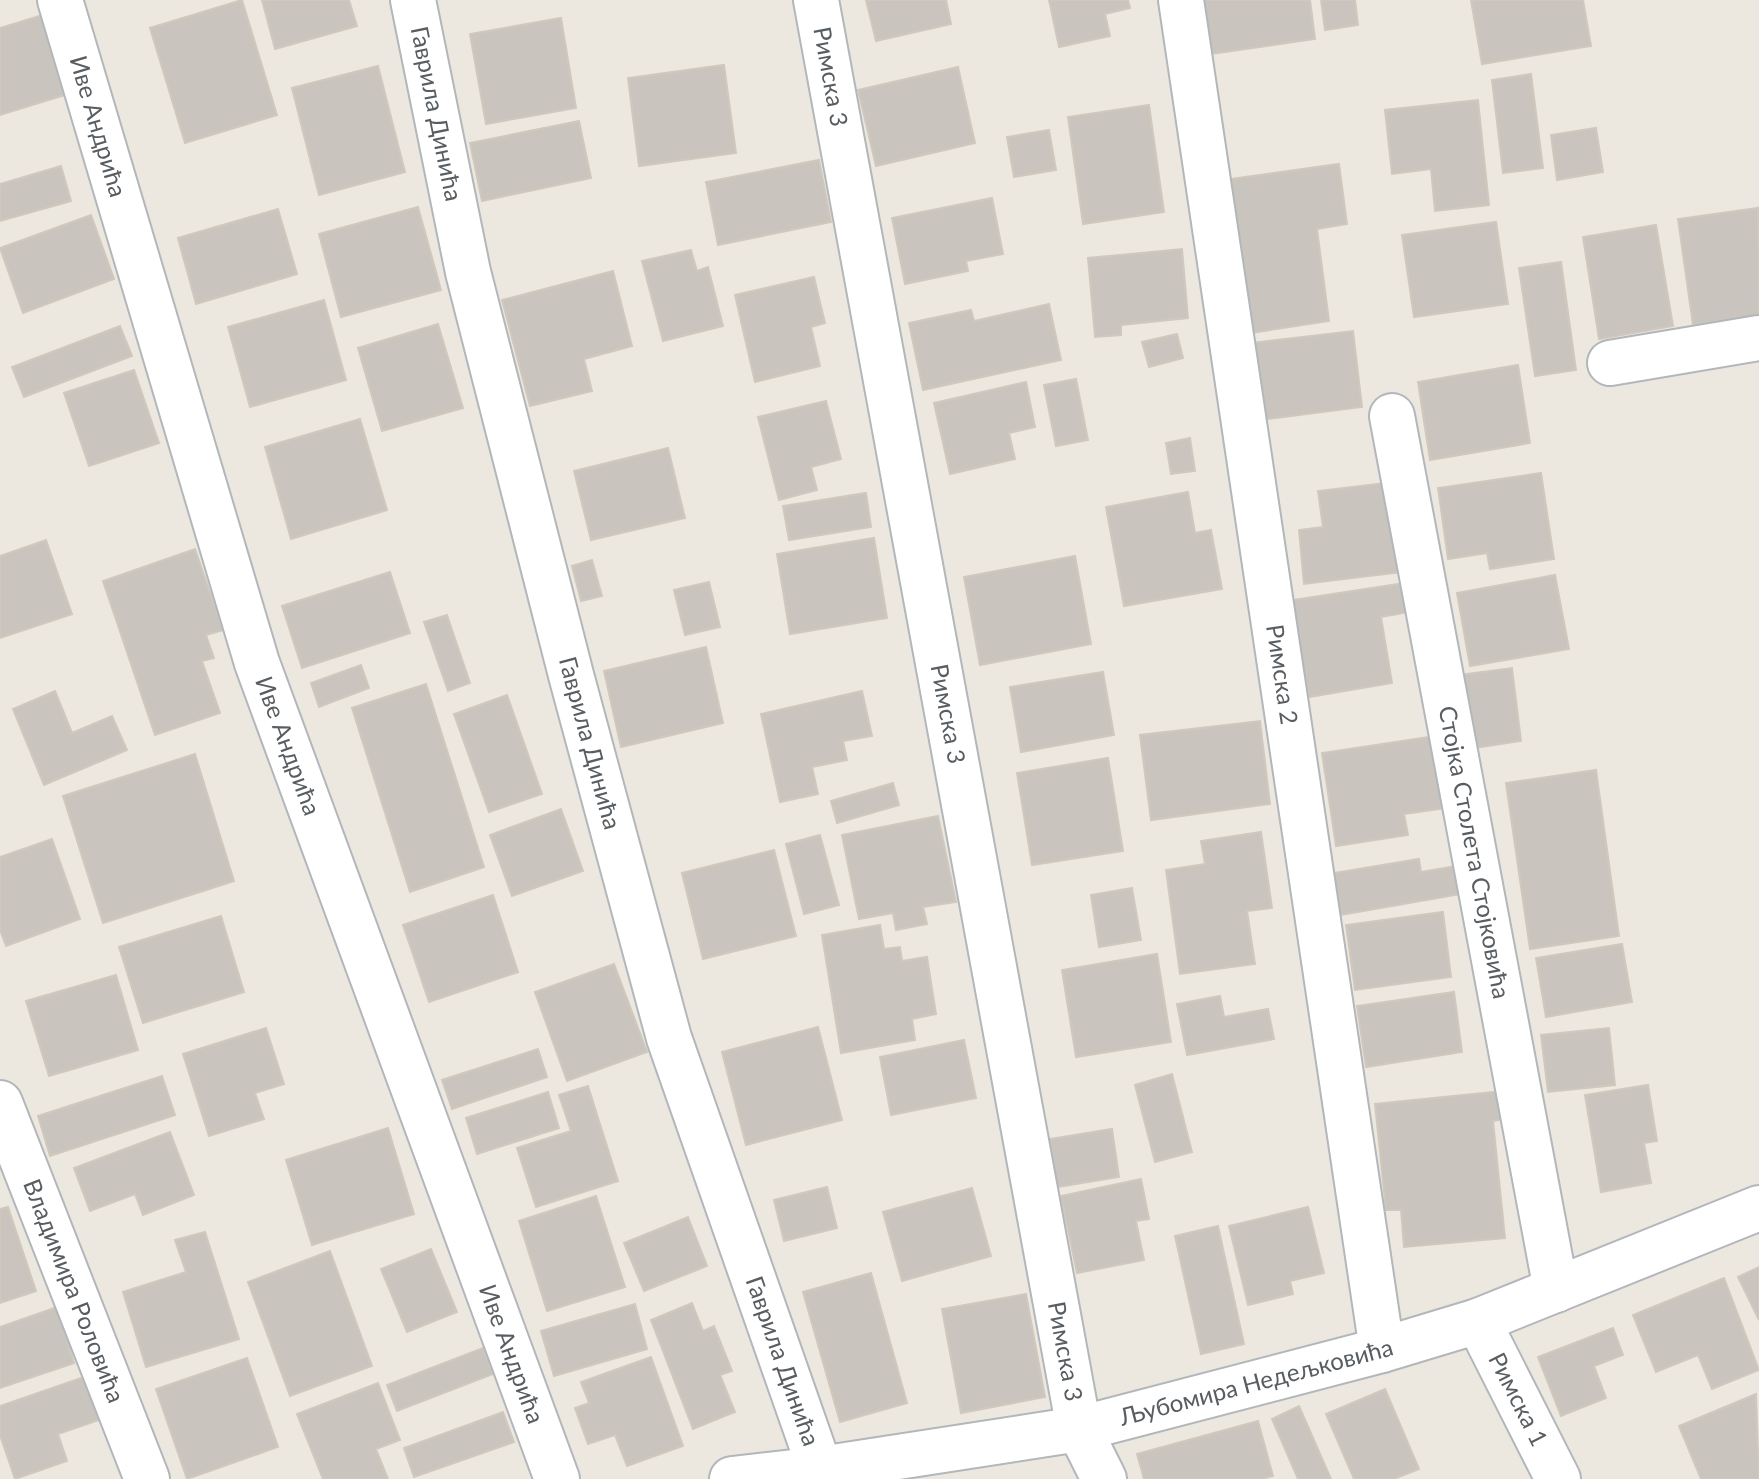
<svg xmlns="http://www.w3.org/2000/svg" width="1759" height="1479" font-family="Lato,sans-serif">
<rect width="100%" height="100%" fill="#ece8df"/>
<!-- building -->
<path fill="#c9c5be" stroke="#d1c8bd" stroke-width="2" d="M242,0L277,115L185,143L150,28Z
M262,0H349L357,26L275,49Z
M866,0H946L951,24L876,41Z
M1049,0H1128L1130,8L1105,14L1110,36L1059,47Z
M1203,0H1310L1315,39L1210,54Z
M1321,0H1355L1358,25L1325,30Z
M1471,0H1583L1591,46L1482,64Z
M46,14L71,93L0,115V28Z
M561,18L576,108L486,124L470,34Z
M724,65L736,153L639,166L628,78Z
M378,66L405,172L319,195L292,88Z
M958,67L975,143L876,166L858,90Z
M1531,74L1543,168L1503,173L1492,80Z
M1478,100L1489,205L1435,211L1431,169L1392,174L1385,110Z
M1149,105L1164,212L1083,224L1068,117Z
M579,121L591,178L482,201L470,143Z
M1596,128L1603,172L1557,180L1551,135Z
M1049,130L1056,170L1014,177L1007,137Z
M819,160L831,222L718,245L706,182Z
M1339,164L1347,224L1317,229L1329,321L1251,333L1230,179Z
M61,166L71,201L0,221V184Z
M992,198L1003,254L966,261L968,271L905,284L892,218Z
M418,207L441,290L341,317L319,234Z
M1758,208L1759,315L1693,325L1678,219Z
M278,209L297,274L196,304L178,238Z
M91,215L114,279L23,313L0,248Z
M1496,222L1508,304L1414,317L1402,235Z
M1656,225L1673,326L1599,339L1583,237Z
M1182,249L1188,318L1121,325V335L1095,337L1088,258Z
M691,250L697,271L708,267L723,326L663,341L642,261Z
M1561,262L1576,370L1535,376L1519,268Z
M613,271L632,346L584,359L592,391L530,406L502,300Z
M814,277L825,323L811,327L820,366L755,382L735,295Z
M324,300L346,380L250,407L228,327Z
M1049,304L1061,360L923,390L909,323L971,310L974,321Z
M438,324L463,408L382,431L358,348Z
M120,326L132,356L24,397L12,367Z
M1353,331L1362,407L1261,420L1251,343Z
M1177,334L1183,358L1149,367L1142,342Z
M1518,365L1530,443L1430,460L1418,382Z
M134,370L159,443L89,466L64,393Z
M1076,379L1088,440L1056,446L1044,385Z
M1026,382L1035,427L1009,433L1015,459L950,474L934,403Z
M826,401L841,459L811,467L817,490L779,500L758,417Z
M360,419L387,510L291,539L265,447Z
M1190,438L1195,471L1171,474L1166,443Z
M668,448L685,518L591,540L574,471Z
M1541,473L1554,559L1490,569L1487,553L1448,559L1438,488Z
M1393,482L1403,572L1304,584L1299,530L1323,527L1318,491Z
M1188,492L1195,533L1211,530L1222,589L1124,606L1106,507Z
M866,493L871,527L789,540L783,506Z
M874,538L887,618L790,634L777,554Z
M46,540L72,614L0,638V556Z
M195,549L223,630L206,635L214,658L202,661L220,713L155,735L103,581Z
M1075,556L1091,644L980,665L964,577Z
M592,560L602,596L581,601L572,566Z
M390,572L410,633L302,668L282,606Z
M1555,575L1569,649L1470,666L1457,593Z
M709,582L720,627L685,635L674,590Z
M1405,583L1409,612L1381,617L1392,683L1309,697L1293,600Z
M447,615L470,683L448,691L424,622Z
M706,647L723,723L621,747L604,671Z
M361,665L369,688L319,707L311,683Z
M1512,668L1521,741L1467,749L1458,675Z
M1103,672L1114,735L1021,752L1010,687Z
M426,684L484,867L410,892L352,708Z
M55,691L72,733L112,716L127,750L44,785L13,709Z
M862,691L872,736L843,741L847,760L812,767L818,794L780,802L761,714Z
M507,695L542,794L489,812L454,714Z
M1260,721L1270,804L1151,820L1140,735Z
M1436,736L1447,808L1404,814L1408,835L1336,846L1322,753Z
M195,754L234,881L103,923L63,796Z
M1108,758L1123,851L1032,865L1017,773Z
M1596,770L1619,936L1530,949L1506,783Z
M893,783L899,805L837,823L831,801Z
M561,809L583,871L512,896L490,835Z
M938,816L956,902L923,907L927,924L896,930L893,913L859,919L842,835Z
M1261,832L1272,908L1247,911L1255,964L1180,974L1166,870L1205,864L1201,841Z
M820,835L839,905L804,914L786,844Z
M52,839L80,919L6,946L0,930V857Z
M774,850L796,936L703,959L682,873Z
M1419,859L1421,872L1457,866L1461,894L1340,915L1334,873Z
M1132,888L1141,940L1099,947L1091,895Z
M493,895L518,972L429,1002L403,925Z
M1443,912L1451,977L1355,990L1346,925Z
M221,916L244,992L143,1023L119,947Z
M880,925L884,949L900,947L902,961L927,957L936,1014L912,1019L915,1040L841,1053L822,935Z
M1622,944L1632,1002L1546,1017L1536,958Z
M1157,954L1171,1042L1076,1057L1062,970Z
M614,964L647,1052L567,1081L535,992Z
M116,975L138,1050L49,1076L26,1001Z
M1454,992L1462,1052L1366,1067L1357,1006Z
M1220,996L1224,1017L1268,1009L1274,1039L1187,1055L1177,1004Z
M818,1027L842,1120L746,1145L722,1052Z
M266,1028L284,1084L255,1093L264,1119L209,1136L183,1054Z
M1609,1028L1615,1085L1548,1092L1541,1035Z
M964,1040L976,1098L891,1115L880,1057Z
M538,1049L547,1077L452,1109L442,1080Z
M1172,1074L1192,1152L1155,1162L1135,1085Z
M162,1076L175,1115L50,1156L38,1116Z
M1648,1085L1657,1141L1644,1143L1651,1183L1601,1192L1585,1095Z
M588,1086L618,1181L536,1207L517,1148L571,1131L559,1095Z
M1502,1091L1504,1119L1493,1121L1505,1238L1404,1247L1401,1210H1386L1375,1104Z
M548,1092L559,1128L477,1154L466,1118Z
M388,1128L414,1214L312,1245L286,1160Z
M1112,1129L1119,1177L1057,1187L1050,1139Z
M170,1132L194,1195L143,1215L135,1194L90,1211L74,1168Z
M1141,1179L1149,1219L1136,1221L1144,1260L1077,1273L1061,1196Z
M827,1187L837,1228L784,1241L774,1200Z
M972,1188L991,1256L902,1281L883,1212Z
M596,1196L625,1287L547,1311L519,1221Z
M8,1207L36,1291L0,1303V1209Z
M1308,1207L1324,1273L1290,1281L1293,1294L1248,1305L1229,1226Z
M688,1217L707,1266L644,1291L624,1243Z
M1218,1226L1244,1344L1201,1354L1175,1236Z
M205,1232L239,1339L146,1367L123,1292L186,1272L175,1240Z
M431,1249L457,1312L407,1332L381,1269Z
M330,1251L372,1366L290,1396L248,1282Z
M1759,1267V1320L1738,1277Z
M871,1273L907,1403L840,1422L803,1292Z
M1724,1278L1759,1370L1712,1389L1698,1355L1656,1372L1633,1315Z
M1026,1294L1045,1397L961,1413L942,1309Z
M692,1303L703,1331L714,1326L732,1371L720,1375L735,1412L693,1429L651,1320Z
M635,1304L647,1349L554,1376L541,1331Z
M57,1307L74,1363L0,1388V1327Z
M1613,1328L1623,1355L1594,1366L1606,1398L1561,1416L1538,1357Z
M483,1348L493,1374L397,1411L387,1385Z
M651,1357L683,1446L627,1466L615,1435L588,1444L575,1408L589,1403L581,1382Z
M247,1358L278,1447L187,1479L156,1389Z
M84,1377L99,1420L58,1434L67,1461L15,1479L0,1435V1406Z
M378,1383L400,1440L376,1449L388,1479H323L297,1414Z
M1385,1389L1419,1469L1394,1479H1354L1326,1414Z
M1756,1394L1759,1479H1701L1679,1426Z
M1299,1406L1331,1479H1298L1272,1419Z
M503,1412L514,1442L414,1477L404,1448Z
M1258,1421L1273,1476L1261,1479H1144L1137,1454Z"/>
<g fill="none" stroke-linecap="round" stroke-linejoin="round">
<defs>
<g id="minor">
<path id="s1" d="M60,0L257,663L557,1479"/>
<path id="s2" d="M413,0L468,272L571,675L669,1038L820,1469"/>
<path id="s3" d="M816,0L1079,1429L1104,1479"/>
<path id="s4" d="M1181,0L1382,1350"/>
<path d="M1610,363L1759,338"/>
<path id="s5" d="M1392,416L1556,1290"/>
<path id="s6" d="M0,1103L147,1479"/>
<path id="s7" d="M1478,1321L1558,1479"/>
<path id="s8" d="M732,1479L820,1469L1079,1429L1382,1350L1478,1321L1759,1208"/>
</g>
</defs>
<!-- minor casing -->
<use href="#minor" stroke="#b2b7bb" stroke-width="48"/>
<!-- minor -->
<use href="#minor" stroke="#fff" stroke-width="44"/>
</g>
<g text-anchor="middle" stroke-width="6" stroke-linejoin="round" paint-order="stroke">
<!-- street labels -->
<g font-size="24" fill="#585d61" stroke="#fff">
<text dy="8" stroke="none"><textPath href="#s3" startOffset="78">Римска 3</textPath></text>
<text dy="8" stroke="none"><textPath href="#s2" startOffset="116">Гаврила Динића</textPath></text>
<text dy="8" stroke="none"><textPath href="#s1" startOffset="132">Иве Андрића</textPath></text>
<text dy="8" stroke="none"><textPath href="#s4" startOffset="682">Римска 2</textPath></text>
<text dy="8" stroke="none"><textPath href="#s3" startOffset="726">Римска 3</textPath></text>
<text dy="8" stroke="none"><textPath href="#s2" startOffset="764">Гаврила Динића</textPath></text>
<text dy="8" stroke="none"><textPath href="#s1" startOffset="780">Иве Андрића</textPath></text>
<text dy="8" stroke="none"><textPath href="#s5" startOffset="444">Стојка Столета Стојковића</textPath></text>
<text dy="8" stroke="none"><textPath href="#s6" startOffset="202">Владимира Роловића</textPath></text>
<text dy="8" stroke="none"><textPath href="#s3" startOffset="1374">Римска 3</textPath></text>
<text dy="8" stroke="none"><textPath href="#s1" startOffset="1428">Иве Андрића</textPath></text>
<text dy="8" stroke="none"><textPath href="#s2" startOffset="1412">Гаврила Динића</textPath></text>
<text dy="8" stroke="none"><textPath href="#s8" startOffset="534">Љубомира Недељковића</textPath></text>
<text dy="8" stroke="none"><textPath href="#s7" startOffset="88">Римска 1</textPath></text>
</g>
</g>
</svg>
